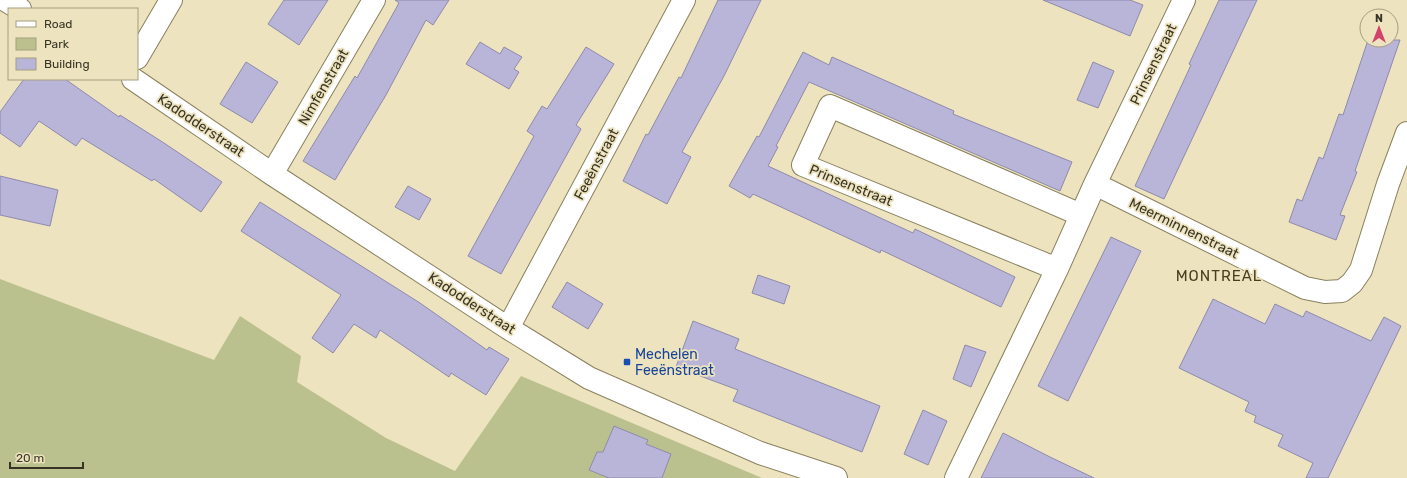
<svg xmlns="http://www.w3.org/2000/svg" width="1407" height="478" font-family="Rubik,sans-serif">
<rect width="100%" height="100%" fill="#ede3be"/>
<!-- green -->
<path fill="#bbc18e" d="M0,279L214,360L240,316L301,356L297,382L386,438L455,471L521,376L762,478H0Z"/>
<!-- building -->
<path fill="#b8b5d8" stroke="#8e8aac" d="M284,0H328L299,45L268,24Z
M395,0H449L433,25L426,20L386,95L335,180L303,161L355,76L357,78L399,3Z
M718,0H761L724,76L682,152L691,157L667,204L623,181L646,134L648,135L679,77L681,78Z
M1043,0H1130L1143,5L1130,36Z
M1219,0H1257L1164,199L1135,186L1191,65L1189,64Z
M1368,40H1400L1355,171L1357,172L1340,215L1345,216L1336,240L1289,222L1297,199L1302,201L1319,157L1323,159L1339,114L1343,115Z
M480,42L500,54L504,47L522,57L514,69L519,72L509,89L466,64Z
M586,47L614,64L576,125L581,129L501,274L468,256L534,136L527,131L542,106L547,109Z
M803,52L829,65L832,57L954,111L953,114L1072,162L1060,191L809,82L776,146L778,147L768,166L913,233L915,229L1015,277L1001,307L881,250L880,253L753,194L750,198L729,186L757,136L759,137Z
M246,62L278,82L252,123L220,104Z
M1093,62L1114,71L1098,108L1077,100Z
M24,79H65L119,117L120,115L164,143L222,182L201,212L154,179L152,181L82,138L76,146L39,121L20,147L0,133V112Z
M0,176L58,190L50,226L0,215Z
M408,186L431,199L419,220L395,207Z
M260,202L420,303L487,350L489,347L509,359L486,395L451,373L449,377L380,330L376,338L354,324L333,353L312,338L341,295L241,231Z
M1111,237L1141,251L1068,401L1038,386Z
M758,275L790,286L784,304L752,293Z
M567,282L603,304L588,329L552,307Z
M1213,299L1265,324L1275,304L1303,317L1306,311L1371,341L1384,317L1401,326L1328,478H1306L1313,463L1278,446L1283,435L1254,422L1256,416L1245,411L1249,402L1179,368Z
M693,321L739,339L735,349L880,406L862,452L733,401L738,390L676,367Z
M965,345L986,352L971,387L953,379Z
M923,410L947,421L928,465L904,454Z
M614,426L648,440L646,444L671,454L662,478H609L589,470L597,452H603Z
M1003,433L1050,457L1094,478H981Z"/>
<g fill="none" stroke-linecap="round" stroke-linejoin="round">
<defs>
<path id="street" d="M5,0L20,9
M137,58L171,0
M133,79L272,174L508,328L589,378L760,453L836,478
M272,174L374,0
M1095,184L1305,288L1325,292L1342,291L1352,283L1361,270L1388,184L1407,133
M1057,269L803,165L830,106L1081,215
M508,328L684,0
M956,478L1057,269L1095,184L1184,0"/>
</defs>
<!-- street casing -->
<use href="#street" stroke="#89815f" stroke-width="24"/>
<!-- street -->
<use href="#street" stroke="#fff" stroke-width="22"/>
</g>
<!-- markers -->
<rect fill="#1a4fb4" stroke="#ede3be" stroke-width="1.5" x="623" y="358" width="8" height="8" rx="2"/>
<g text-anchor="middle" stroke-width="3.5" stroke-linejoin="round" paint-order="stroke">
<!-- street labels -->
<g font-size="14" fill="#383425" stroke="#ede3be">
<text transform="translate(1153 64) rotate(-64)" y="5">Prinsenstraat</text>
<text transform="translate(323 87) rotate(-60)" y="5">Nimfenstraat</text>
<text transform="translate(201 125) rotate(34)" y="5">Kadodderstraat</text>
<text transform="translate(596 164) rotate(-62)" y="5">Feeënstraat</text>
<text transform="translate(851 185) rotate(22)" y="5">Prinsenstraat</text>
<text transform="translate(1184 228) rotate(26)" y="5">Meerminnenstraat</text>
<text transform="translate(472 303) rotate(33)" y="5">Kadodderstraat</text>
</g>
<!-- transit labels -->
<g font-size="14" fill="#164399" stroke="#ede3be" text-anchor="start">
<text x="635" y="359">Mechelen<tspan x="635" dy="16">Feeënstraat</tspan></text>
</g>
<!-- neighbourhood labels -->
<g font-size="15" letter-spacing="1" fill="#463e1e" stroke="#ede3be">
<text x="1219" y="281">MONTREAL</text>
</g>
</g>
<!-- legend -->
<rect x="8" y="8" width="130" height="72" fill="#ede3be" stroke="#a59d81"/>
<rect x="16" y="21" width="20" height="6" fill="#ffffff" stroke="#a59d81"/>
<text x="44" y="28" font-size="12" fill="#383425">Road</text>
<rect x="16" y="38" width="20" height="12" fill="#bbc18e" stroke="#a59d81"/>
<text x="44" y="48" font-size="12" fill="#383425">Park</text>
<rect x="16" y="58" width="20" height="12" fill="#b8b5d8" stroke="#a59d81"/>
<text x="44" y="68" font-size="12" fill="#383425">Building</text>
<!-- north arrow -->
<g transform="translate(1379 28)"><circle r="19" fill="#ede3be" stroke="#a59d81"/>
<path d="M0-3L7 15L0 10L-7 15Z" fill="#d1436b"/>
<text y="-6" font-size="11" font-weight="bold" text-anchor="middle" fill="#383425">N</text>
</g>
<!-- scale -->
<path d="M10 462v6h73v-6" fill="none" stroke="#383425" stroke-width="2"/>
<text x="16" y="462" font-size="12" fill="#383425" stroke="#ede3be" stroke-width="3" paint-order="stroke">20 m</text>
</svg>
